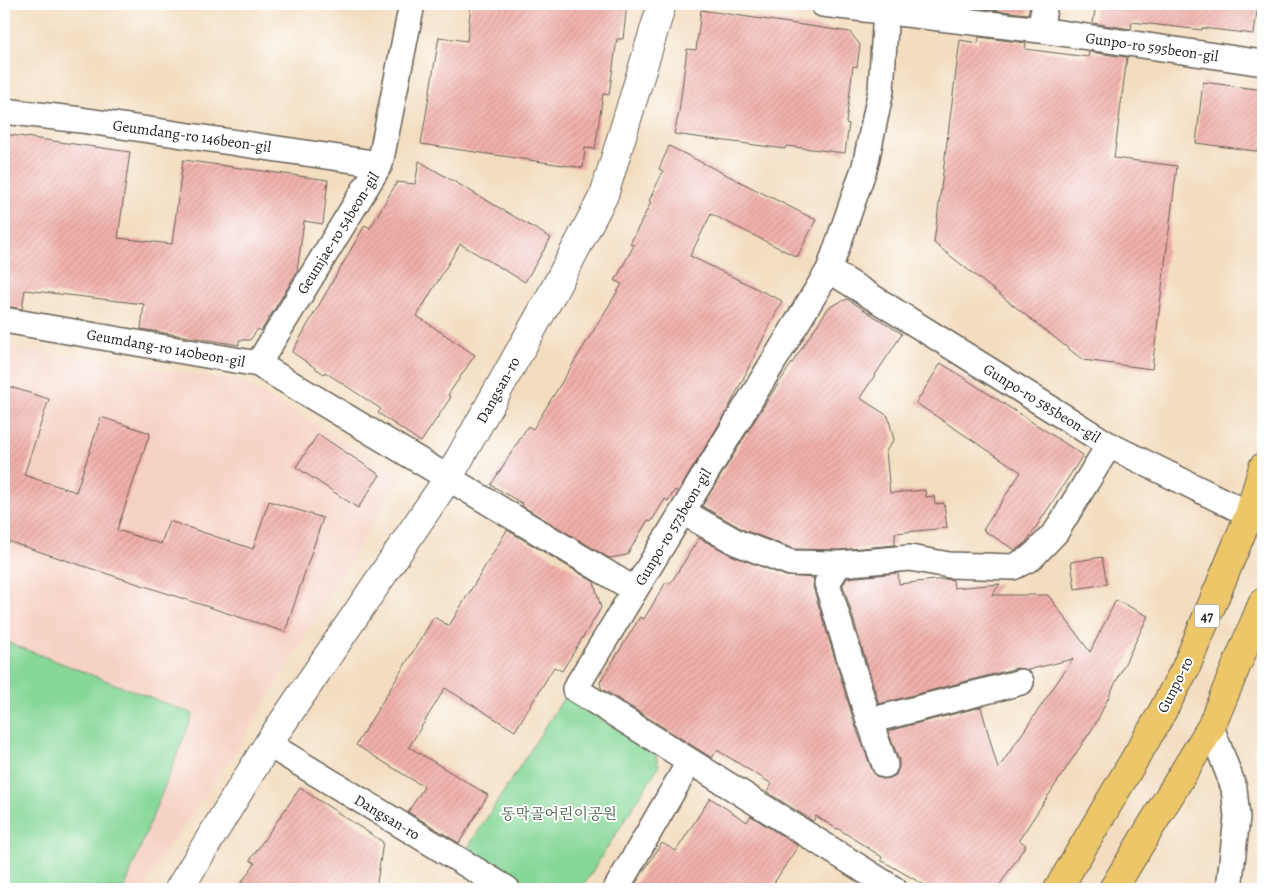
<svg xmlns="http://www.w3.org/2000/svg" width="1267" height="893" font-family="Alegreya,'Noto Serif KR',serif">
<defs>
<pattern id="building-hatch" width="6" height="6" patternUnits="userSpaceOnUse" patternTransform="scale(1.25)"><rect width="6" height="6" fill="#f1b0aa"/><path d="M-1 1l2-2M0 6l6-6M5 7l2-2" fill="none" stroke="#ce9792"/></pattern>
</defs>
<rect width="100%" height="100%" fill="#fff"/>
<filter id="ink" filterUnits="userSpaceOnUse"><feTurbulence type="fractalNoise" baseFrequency=".02" numOctaves="2"/><feDisplacementMap in="SourceGraphic" scale="10" xChannelSelector="R" yChannelSelector="G"/><feConvolveMatrix kernelMatrix="1 2 1 2 8 2 1 2 1" color-interpolation-filters="sRGB"/></filter>
<filter id="wash" filterUnits="userSpaceOnUse"><feTurbulence type="fractalNoise" baseFrequency=".0096" numOctaves="4" result="noise"/><feDisplacementMap in="SourceGraphic" scale="20" xChannelSelector="R" yChannelSelector="G"/><feGaussianBlur stdDeviation="1.12" result="paint"/><feColorMatrix in="noise" values="0 0 0 0 0 0 0 0 0 0 0 0 0 0 0 0 0 1.4 0 .05"/><feComposite in="paint" operator="in"/></filter>
<g filter="url(#wash)">
<rect width="100%" height="100%" fill="#f3ddc0"/>
<!-- built -->
<path fill="#f6d2c4" d="M4,347L242,381L401,476L240,745L152,871L145,889H4Z"/>
<!-- green -->
<path fill="#86d798" stroke="#517a5a" d="M4,641L193,714L124,889H4Z
M565,696L655,753L659,766L581,889H525L465,852Z"/>
<g id="blocks">
<!-- building -->
<path fill="url(#building-hatch)" d="M471,4H627L623,39H617L609,95L603,94L595,149L585,148L583,168L421,144L439,37L467,41Z
M983,4H1030L1028,14L983,9Z
M1096,4H1258L1254,34L1202,28V30L1132,22L1131,29L1093,23Z
M701,10L850,32L860,45L857,67L853,66L846,123L849,124L845,153L786,146L785,149L674,134L679,112L687,49L696,50Z
M979,37L1026,43L1025,49L1088,57L1089,52L1127,57L1114,158L1177,166L1152,369L1083,360L934,243L960,40L978,43Z
M1203,82L1263,90V152L1196,143Z
M4,134L130,152L118,238L172,244L183,160L328,180L323,224L304,221L297,272L261,331L258,329L250,340H239V345L141,329L144,304L25,290L22,309L4,306Z
M669,146L816,220L797,257L711,214L690,256L782,301L727,411L678,492L675,490L668,501L665,499L651,522L648,520L627,555L609,558L522,506L523,504L491,485L528,426L533,429L622,284L615,281L634,245L630,244L651,202L649,201L663,171L659,169Z
M419,161L551,238L525,282L460,244L417,316L475,355L448,395L451,397L421,442L378,413L381,409L325,372L324,374L292,352L365,225L370,228L397,182L415,184Z
M847,299L902,334L860,398L888,416L894,440L886,451L890,493L925,490L926,497L934,496L935,504L944,503L947,528L895,533V545L839,550L794,549L744,530L702,506L763,407L829,307Z
M941,363L1083,455L1027,541L1022,546L1015,550L983,530L1021,472L916,403Z
M4,385L49,399L24,475L76,492L101,417L150,433L117,530L161,544L169,521L253,549L269,501L323,518L285,632L4,540Z
M318,434L380,475L358,508L296,467Z
M507,530L594,582L601,608L562,671L554,667L515,731L445,688L409,747L488,795L459,843L408,812L424,787L356,745L434,617L449,626Z
M699,538L733,556L786,576L814,578L813,587L855,725L872,770L876,776L883,779L890,778L896,775L899,767V760L888,731L981,707L998,769L1073,659L1028,670L1017,668L879,704L843,585L847,578L898,573L899,584L945,579L953,580L954,588L1000,584L992,595H1048L1090,652L1116,600L1148,616L1096,723L1019,840L1026,845L997,889H931L881,860L882,857L837,828V829L816,816L813,821L767,792L772,784L717,750L712,758L601,688L600,682L640,617L644,619L666,582L670,584Z
M1102,557L1107,584L1075,589L1071,562Z
M300,788L383,842L376,889H237L255,863L250,860Z
M710,798L747,822L751,816L798,846L770,889H632L662,843L676,851Z"/>
</g>
</g>
<g filter="url(#ink)">
<use href="#blocks" fill-opacity="0" stroke="#676055" stroke-width="1"/>
<g fill="none" stroke-linecap="round" stroke-linejoin="round">
<defs>
<path id="minor" d="M823,4L1040,30L1263,63
M886,11L881,90L865,166L829,270L575,689L894,889
M1040,30L1045,4
M4,111L81,120L380,164
M829,270L1109,445L1263,521
M4,320L258,364L635,590
M258,364L380,164L412,4
M683,512L738,543L791,563L839,564
M869,721L1021,682
M1211,727L1234,788L1237,817L1229,889
M268,744L507,889
M885,765L864,705L827,583L839,564L910,558L949,565L1013,567L1031,558L1056,532L1109,445
M616,889L690,761"/>
<path id="tertiary" d="M179,889L268,744L449,477L553,292L604,195L662,4"/>
<path id="primary" d="M1058,889L1160,716L1186,667L1249,515L1263,467
M1113,889L1211,727L1263,602"/>
</defs>
<!-- minor casing -->
<use href="#minor" stroke="#676055" stroke-width="28"/>
<!-- tertiary casing -->
<use href="#tertiary" stroke="#676055" stroke-width="30"/>
<!-- primary casing -->
<use href="#primary" stroke="#676055" stroke-width="30"/>
<!-- minor -->
<use href="#minor" stroke="#fff" stroke-width="25"/>
<!-- tertiary -->
<use href="#tertiary" stroke="#fff" stroke-width="28"/>
<!-- primary -->
<use href="#primary" stroke="#ecc669" stroke-width="28"/>
</g>
</g>
<g text-anchor="middle" stroke-width="4" stroke-linejoin="round" paint-order="stroke">
<!-- shield labels -->
<rect fill="#fff" stroke="#606060" stroke-width="1" x="1194.5" y="604.5" width="25" height="23" rx="4"/>
<g font-size="14" font-weight="bold" fill="#1c1c1c">
<text x="1207" y="621">47</text>
</g>
<!-- street labels -->
<g font-size="15" fill="#1c1c1c" stroke="#fff">
<text transform="translate(1152 47) rotate(8)" y="5">Gunpo-ro 595beon-gil</text>
<text transform="translate(192 136) rotate(8)" y="5">Geumdang-ro 146beon-gil</text>
<text transform="translate(338 233) rotate(-58)" y="5">Geumjae-ro 54beon-gil</text>
<text transform="translate(166 348) rotate(10)" y="5">Geumdang-ro 140beon-gil</text>
<text transform="translate(498 390) rotate(-61)" y="5">Dangsan-ro</text>
<text transform="translate(1042 403) rotate(32)" y="5">Gunpo-ro 585beon-gil</text>
<text transform="translate(673 527) rotate(-59)" y="5">Gunpo-ro 573beon-gil</text>
<text transform="translate(1175 685) rotate(-63)" y="5">Gunpo-ro</text>
<text transform="translate(387 817) rotate(31)" y="5">Dangsan-ro</text>
</g>
<!-- park labels -->
<g font-size="15" fill="#415d47" stroke="#fff">
<text x="559" y="819">동막골어린이공원</text>
</g>
</g>
<!-- margin -->
<rect width="1267" height="893" fill="none" stroke="#fff" stroke-width="20"/>
</svg>
